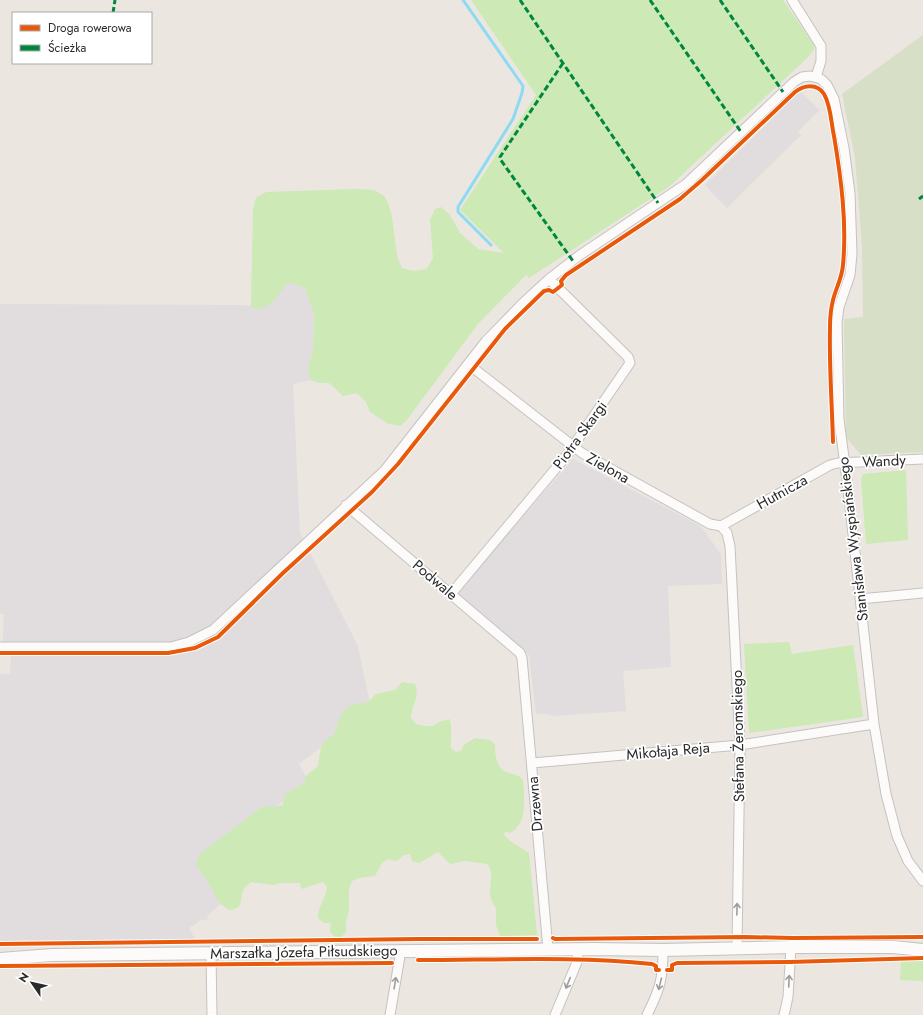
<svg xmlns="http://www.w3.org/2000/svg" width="923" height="1015" font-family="Jost,sans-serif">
<rect width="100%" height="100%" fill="#ebe6e0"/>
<!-- industrial -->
<path fill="#e1dddf" d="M800,91L820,110L798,132L801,135L727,208L705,185Z
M288,283L295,284L305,288L314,314L313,347L308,370L311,380L293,384L300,533L358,646L371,709L299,764L309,782L201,863L226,899L207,916L209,918L204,921L203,919L189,928L195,939L0,941V674H10L11,656H2L4,614H0V304L242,305L251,306L258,310L280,292Z
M573,459L695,523L702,528L721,554L722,584L668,586L671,667L623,671L626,711L554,716L547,714H536L529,655L457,593Z"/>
<!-- green -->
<path fill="#cce9b6" d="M471,0H783L814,45V50L807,58L670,186L529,278L526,275L478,324L406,421L400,426L389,424L370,412L366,402L357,393L343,396L329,383H319L311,380L308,370L313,347L314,314L305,288L295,284L288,283L271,304L258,310L251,306L253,210L256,198L266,192L356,189L374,190L384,196L388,203L392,217L397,256L402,268L414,271L427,269L433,258L430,220L435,209L441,207L450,215L460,233L478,249L504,253L460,210L536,95Z
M906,470L908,540L866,544L861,479L863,474Z
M789,642L792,654L853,645L863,717L749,733L744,644Z
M402,682L415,684C420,698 412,703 411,718L416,724L424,726H432L439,722L449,719C453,725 450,740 451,748L456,752L461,751L464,745L475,738L490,740L495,744C495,756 496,769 509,773C515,775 519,775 523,780C524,797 528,824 510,833L505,831L504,835L510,841L529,853L537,935L500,936L496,925V908C483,892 497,879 488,864L464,861L450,864L438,852L419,863L412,861L410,854L404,855L397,861L387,859L382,863L375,876L359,878L352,881L349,889V911L346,921V932L340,938L334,936L330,931L331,923H324L318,918C318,905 326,899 327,887L323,882L301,889L300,883H280L274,885L251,882C239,891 244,895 239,907L231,910C218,906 216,895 209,884C205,877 200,871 196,865V862L201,853L263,806L274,807L283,805L285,794L304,783L306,776L318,766C321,751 318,743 334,735C341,714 342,703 367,703L376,694L395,690Z
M901,961H923V981L900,980Z"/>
<!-- cemetery -->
<path fill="#d7dfc6" d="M923,35V452L861,455L846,437L844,319L863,317L862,247L855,158L842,94Z"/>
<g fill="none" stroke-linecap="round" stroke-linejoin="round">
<!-- stream -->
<path stroke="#8cdbf3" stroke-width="3" d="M463,0L523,86L522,93L513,119L458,207V212L491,245"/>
<defs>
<path id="street" d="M792,0L821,46V61L816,77
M468,364L582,453L710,524L721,526
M346,505L520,653L522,658L548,949
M721,526L727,533L730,546L740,745L737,948
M721,526L830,465L838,463L923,459
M451,594L567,455L630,363L628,357L549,279
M860,599L923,593
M0,647H171L189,642L213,630L385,470L486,341L524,302L549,279L580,255L686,184L794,82L802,77L810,76L821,79L827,85L834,99L844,148L850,193L852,254L850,275L839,307L837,322L839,420L847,480L874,724L886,794L897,836L908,861L923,881
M532,763L740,745L874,724
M211,953L212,1015
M390,1015L401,950
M555,1015L577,962L578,949
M647,1015C660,989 663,979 663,950
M784,1015L788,997L791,947"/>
<path id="secondary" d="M0,959L52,955L595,949L663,950L791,947H893L923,950"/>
</defs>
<!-- street casing -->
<use href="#street" stroke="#c4c2c2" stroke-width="11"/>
<!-- secondary casing -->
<use href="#secondary" stroke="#c4c2c2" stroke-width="14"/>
<!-- street -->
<use href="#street" stroke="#fcfbfa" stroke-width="9"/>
<!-- secondary -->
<use href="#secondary" stroke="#fcfbfa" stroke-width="12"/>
<!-- quiet -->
<path stroke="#00873e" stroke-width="3" stroke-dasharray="6 3" stroke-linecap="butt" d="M520,0L658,203
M650,0L741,132
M720,0L783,92
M113,13L115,0
M563,63L500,157V159L573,261
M919,199L923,196"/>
<defs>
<path id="cycleway" d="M0,653H168L195,648L218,637L283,573L372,492L398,464L505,329L544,291L549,290L553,292L562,285L561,281L566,275L680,199L702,180L795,92C804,85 817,83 824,94C831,106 831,123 834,136C841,178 847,222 843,265C842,278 836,288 833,300C831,308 830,318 830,327C829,365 832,404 833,442
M553,938L555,939L745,937L793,938L923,937
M0,944L419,939H537
M418,960C496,960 575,956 652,964L656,966V970H659
M0,966L392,963
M667,970H672V965L677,963L790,962L923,958"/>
</defs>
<!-- cycleway casing -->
<use href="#cycleway" stroke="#fff" stroke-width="6"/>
<!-- cycleway -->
<use href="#cycleway" stroke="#e8590c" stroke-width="4"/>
</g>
<!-- one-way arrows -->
<defs><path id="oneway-shaft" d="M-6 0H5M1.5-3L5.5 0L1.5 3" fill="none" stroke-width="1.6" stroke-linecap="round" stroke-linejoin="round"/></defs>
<g stroke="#9e9d9d">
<use href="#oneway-shaft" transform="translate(737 909) rotate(-89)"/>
<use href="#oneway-shaft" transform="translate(789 981) rotate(-87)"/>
<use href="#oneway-shaft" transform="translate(395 983) rotate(-81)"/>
<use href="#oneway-shaft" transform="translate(568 983) rotate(112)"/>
<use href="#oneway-shaft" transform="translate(660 984) rotate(104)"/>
</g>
<g text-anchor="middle" stroke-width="3.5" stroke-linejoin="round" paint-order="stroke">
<!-- street labels -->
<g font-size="15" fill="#2b2b2b" stroke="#fff">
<text transform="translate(580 435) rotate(-54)" y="5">Piotra Skargi</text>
<text transform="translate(884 461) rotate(-3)" y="5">Wandy</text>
<text transform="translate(608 468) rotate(29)" y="5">Zielona</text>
<text transform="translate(782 492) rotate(-29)" y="5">Hutnicza</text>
<text transform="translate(853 539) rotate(-97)" y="5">Stanisława Wyspiańskiego</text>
<text transform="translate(435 580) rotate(40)" y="5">Podwale</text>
<text transform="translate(738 736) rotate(-91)" y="5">Stefana Żeromskiego</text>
<text transform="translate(668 751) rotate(-5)" y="5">Mikołaja Reja</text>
<text transform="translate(535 804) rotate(-95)" y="5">Drzewna</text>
<text transform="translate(304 952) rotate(-1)" y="5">Marszałka Józefa Piłsudskiego</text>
</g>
</g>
<!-- legend -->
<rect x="12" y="12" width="140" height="52" fill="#ffffff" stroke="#aaaaaa"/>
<rect x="20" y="25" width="20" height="6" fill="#e8590c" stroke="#aaaaaa"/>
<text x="48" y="32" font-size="12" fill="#2b2b2b">Droga rowerowa</text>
<rect x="20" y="45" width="20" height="6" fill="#00873e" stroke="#aaaaaa"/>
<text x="48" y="52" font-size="12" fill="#2b2b2b">Ścieżka</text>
<!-- north arrow -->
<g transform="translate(32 983) rotate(304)" stroke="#ffffff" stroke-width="3" paint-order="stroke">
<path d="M0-3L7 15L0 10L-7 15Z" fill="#2b2b2b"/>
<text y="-6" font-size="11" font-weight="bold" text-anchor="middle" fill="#2b2b2b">N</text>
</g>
</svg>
